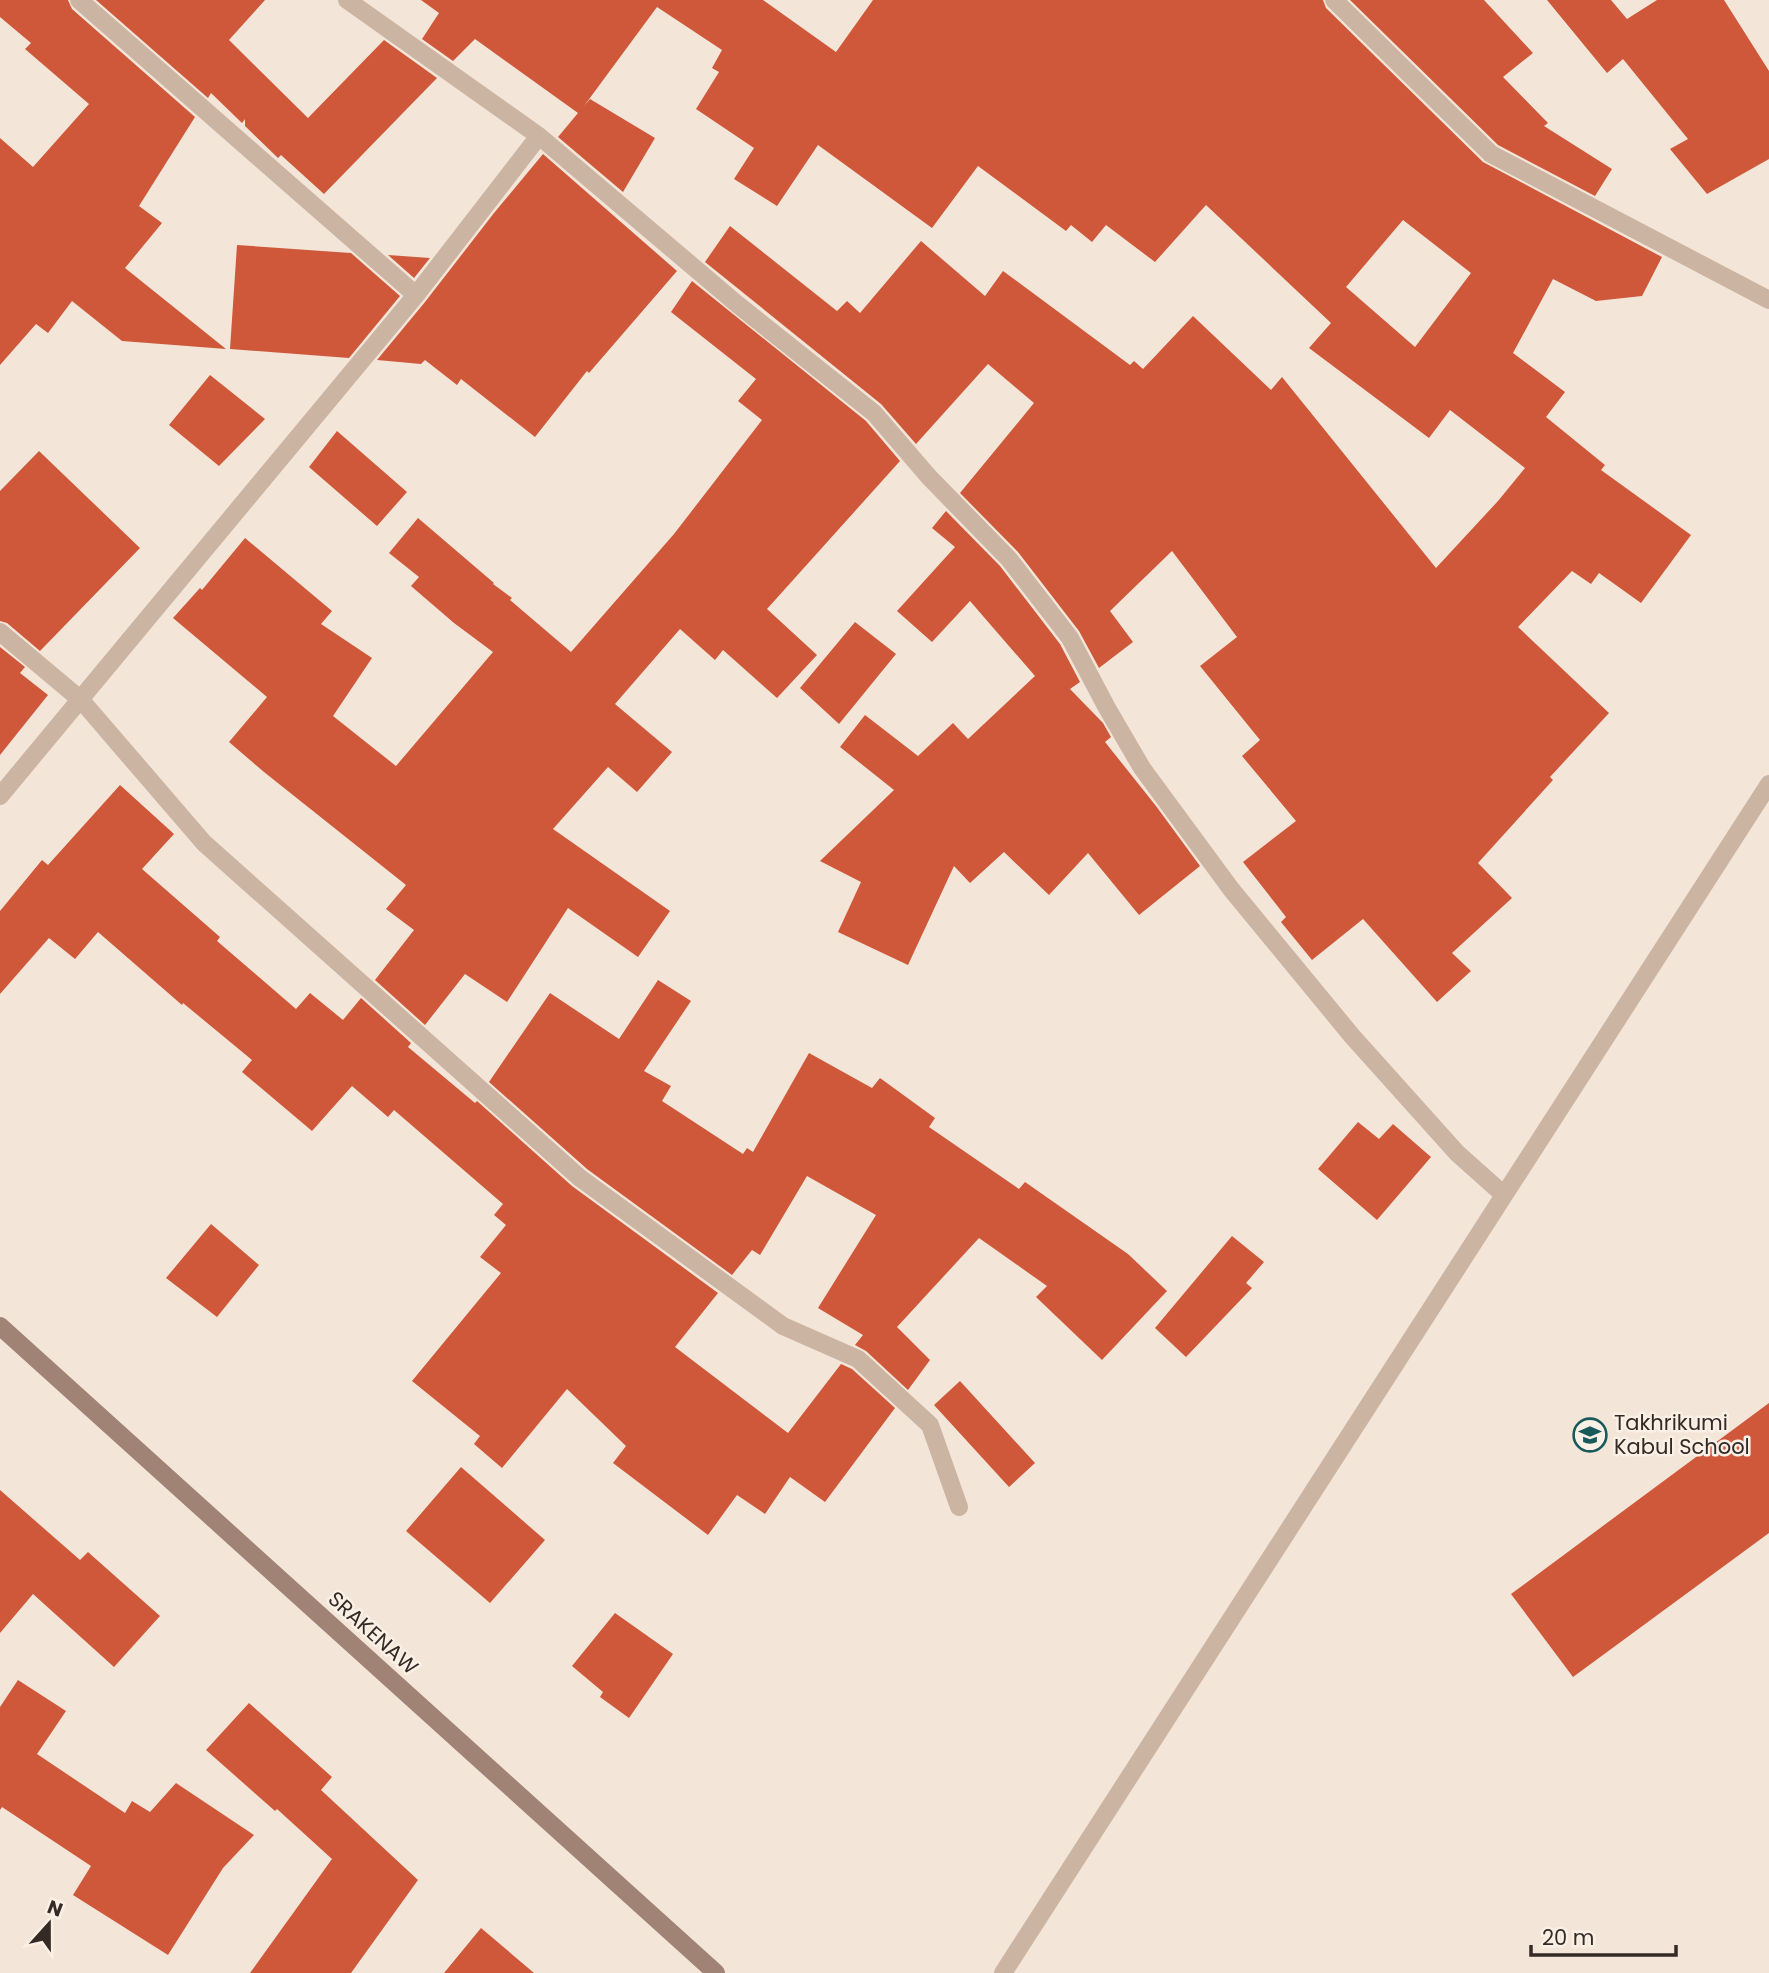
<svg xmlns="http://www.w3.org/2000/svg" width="1769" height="1973" font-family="Poppins,sans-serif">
<rect width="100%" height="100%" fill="#f3e5d8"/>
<!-- building -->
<path fill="#cf583a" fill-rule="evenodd" d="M0,0H68L72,9L195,117L139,206L162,223L125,268L226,349L122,341L72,301L48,333L36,324L0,365V138L33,167L89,104L25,49L31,43L0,17Z
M96,0H265L229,40L308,118L384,40L437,78L324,194L281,155L278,158L245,126V119L242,123L211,93L208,98Z
M421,0H763L836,52L873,0H1323L1326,8L1483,162L1662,257L1642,296L1596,301L1553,279L1513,353L1565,392L1546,417L1605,465L1601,470L1691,535L1641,603L1599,573L1591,584L1572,571L1518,627L1609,713L1550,777L1553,780L1478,863L1512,898L1452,953L1471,971L1437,1002L1363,919L1312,960L1281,922L1286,917L1243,862L1296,821L1242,756L1260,740L1200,666L1237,637L1172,551L1110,611L1133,642L1099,668L1079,631L1018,552L960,493L1034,403L988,364L916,444L881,404L705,262L730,226L837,311L847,301L860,313L921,241L985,296L1003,271L1130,365L1134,361L1143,369L1193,316L1271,390L1282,377L1436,568L1498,501L1525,468L1450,410L1429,438L1309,348L1331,323L1206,205L1155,262L1106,225L1092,242L1071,225L1066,231L978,166L932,228L818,145L777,206L734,179L754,148L696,109L719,72L712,68L722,50L657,7L584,106L590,99L655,138L623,192L558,137L578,113L475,39L453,61L422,39L439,13ZM1403,220L1471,273L1415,347L1346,287Z
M1350,0H1484L1533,53L1503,77L1548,123L1544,126L1612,169L1595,196L1498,145Z
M1547,0H1611L1627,19L1657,0H1724L1769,71V159L1707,194L1670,149L1688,139L1623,59L1607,73Z
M543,154L677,271L589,373L587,371L535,437L461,379L457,385L425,360L421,364L377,360L425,302L494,213Z
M237,245L351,253L400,296L349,358L230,349Z
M388,255L430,258L414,278Z
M692,281L866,421L900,461L767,609L817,655L777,698L723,650L715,660L680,629L615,704L672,752L637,792L608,767L553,829L670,911L638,957L568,908L507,1002L465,974L425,1025L375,980L414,930L386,909L406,885L264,772L229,742L267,697L173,618L200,588L202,590L245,538L332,611L321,624L372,658L333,716L396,766L493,652L454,623L411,586L419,577L389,553L418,518L494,583L493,584L512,598L510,600L571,652L674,534L762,420L738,401L756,379L671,312Z
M210,375L265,419L219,466L169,425Z
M337,431L407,492L377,526L309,467Z
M39,451L140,548L40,651L7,623L0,621V491Z
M946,511L1000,566L1060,644L1080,682L1070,689L1103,723L1111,737L1105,742L1156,806L1200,866L1139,915L1088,853L1049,895L1004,852L970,883L954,866L908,965L838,932L861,882L820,861L894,790L840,747L865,715L918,756L953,723L968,739L1035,676L970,601L932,642L897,611L955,547L932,528Z
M855,622L896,654L839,724L800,688Z
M0,647L25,667L20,673L48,695L0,755Z
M120,785L174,834L142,869L220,937L217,941L296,1009L310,993L343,1020L361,998L411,1043L408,1047L475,1103L477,1101L572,1186L718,1293L675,1347L788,1433L841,1364L852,1369L895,1408L825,1502L790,1477L765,1514L737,1495L708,1535L613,1463L626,1446L567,1389L502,1468L474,1444L480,1436L412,1381L501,1273L480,1257L506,1225L494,1215L503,1204L394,1110L388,1117L352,1086L312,1131L242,1072L252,1060L183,1003L182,1005L98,932L75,959L49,938L0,994V911L42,860L48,865Z
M658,980L691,1001L644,1071L671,1086L662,1101L743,1154L747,1148L753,1152L809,1053L872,1088L880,1078L935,1118L929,1127L1019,1189L1025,1182L1128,1254L1167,1291L1102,1360L1036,1297L1047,1286L979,1238L897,1327L930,1360L908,1390L866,1351L855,1345L863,1335L818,1308L876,1215L807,1176L760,1255L752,1250L732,1275L587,1169L489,1082L550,993L619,1039Z
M1358,1122L1379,1139L1393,1124L1431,1157L1377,1220L1318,1169Z
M211,1224L259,1265L217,1317L166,1278Z
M1232,1236L1264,1262L1246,1283L1252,1288L1186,1357L1155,1328Z
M960,1381L1035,1463L1009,1487L934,1405Z
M1769,1403V1533L1573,1677L1511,1594Z
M461,1467L545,1540L490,1603L406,1531Z
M0,1490L80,1560L88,1552L160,1616L114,1667L33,1594L0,1633Z
M615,1613L673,1654L629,1718L600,1697L603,1692L572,1666Z
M18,1680L66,1711L37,1754L125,1813L132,1801L150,1812L176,1783L254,1835L223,1868L168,1955L73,1895L91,1866L2,1807L0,1810V1707Z
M249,1703L332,1777L321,1790L418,1880L351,1973H250L332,1859L277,1809L275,1811L206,1750Z
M481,1928L534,1973H444Z"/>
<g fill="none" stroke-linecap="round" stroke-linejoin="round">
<!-- minor -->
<path stroke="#ccb4a3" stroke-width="18" d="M79,0L416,295
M347,0L539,136L737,304L874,413L929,477L1009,559L1070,638L1107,708L1142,768L1231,889L1352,1036L1457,1153L1504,1195
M1334,0L1491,154L1769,300
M0,632L81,700L204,843L580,1178L783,1326L858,1359L930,1425L959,1507
M0,796L416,295L539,136
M1003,1973L1769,784"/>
<!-- secondary -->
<path stroke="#a08375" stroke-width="18" d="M0,1326L716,1973"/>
</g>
<!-- icons -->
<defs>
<symbol id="school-ring" viewBox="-11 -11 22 22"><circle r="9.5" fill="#fbf0e5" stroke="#18595b" stroke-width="1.5"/><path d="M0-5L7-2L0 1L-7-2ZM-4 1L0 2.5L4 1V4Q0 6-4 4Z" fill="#18595b"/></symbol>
</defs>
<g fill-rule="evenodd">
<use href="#school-ring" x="1571" y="1416" width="38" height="38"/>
</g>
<g text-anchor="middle" stroke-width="5" stroke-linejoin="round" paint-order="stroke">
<!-- poi labels -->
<g font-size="21" fill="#362a26" stroke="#fbf0e5" text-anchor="start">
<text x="1614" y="1430">Takhrikumi<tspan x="1614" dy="24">Kabul School</tspan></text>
</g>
<!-- street labels -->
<g font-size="21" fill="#362a26" stroke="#fbf0e5">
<text transform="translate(373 1633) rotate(42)" y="7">SRAKENAW</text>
</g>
</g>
<!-- north arrow -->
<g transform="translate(49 1924) rotate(21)" stroke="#fbf0e5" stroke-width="5" paint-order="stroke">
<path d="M0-5L12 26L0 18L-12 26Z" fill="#362a26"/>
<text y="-10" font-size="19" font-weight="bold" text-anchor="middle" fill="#362a26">N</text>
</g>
<!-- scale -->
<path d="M1531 1945v10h145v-10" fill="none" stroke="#362a26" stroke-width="3.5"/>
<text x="1542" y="1945" font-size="21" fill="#362a26" stroke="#fbf0e5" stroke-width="5" paint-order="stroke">20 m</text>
</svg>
